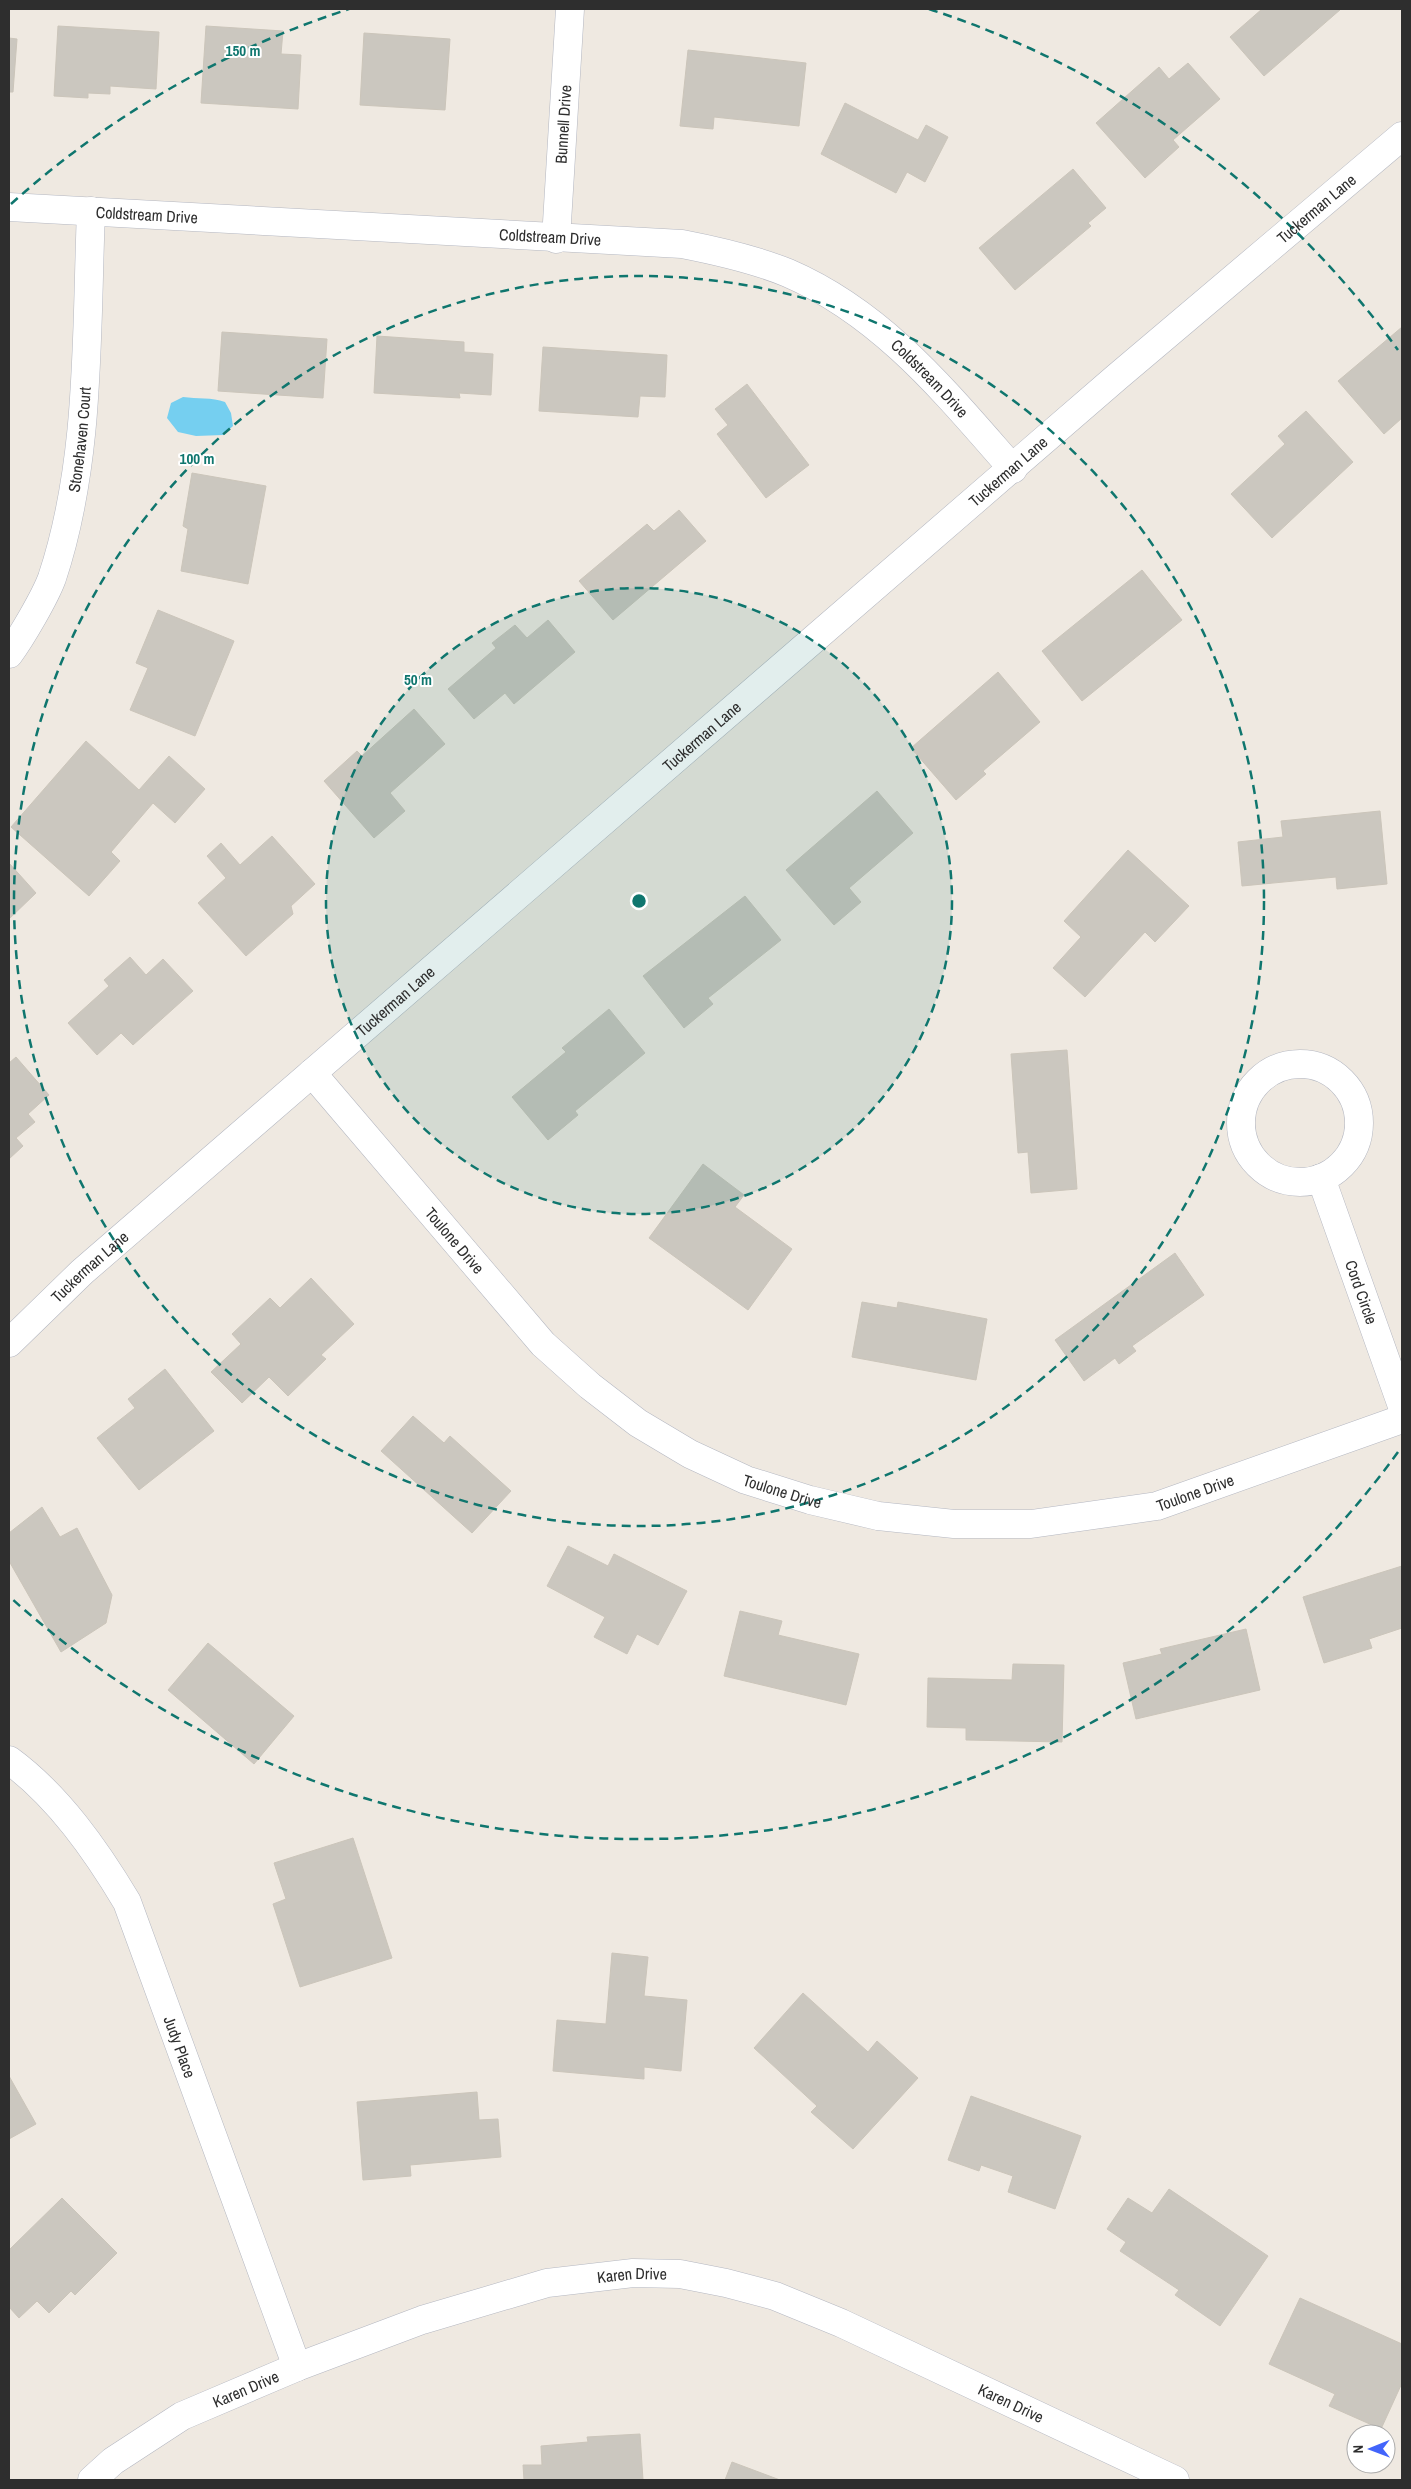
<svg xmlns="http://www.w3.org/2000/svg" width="1411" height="2489" font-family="'Archivo Narrow',sans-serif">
<rect width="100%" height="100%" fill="#efe9e1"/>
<!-- water -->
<path fill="#75cff0" d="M183,397C197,399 212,397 225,402L231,413L233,426L223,435L196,436L178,432L167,418L171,403Z"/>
<!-- building -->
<path fill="#cbc7bf" stroke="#cbc5ba" d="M1262,9H1341L1264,76L1230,37Z
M58,26L159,32L156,89L110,86V94L88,93V98L54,96Z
M206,26L283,31L281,54L301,55L298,109L201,103Z
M364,33L450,39L445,110L360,105Z
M9,38L17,39L13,92H9Z
M688,50L806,63L799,126L714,117L713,129L680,126Z
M1188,63L1220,99L1173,140L1179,147L1145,178L1096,123L1159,67L1169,79Z
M845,103L918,140L926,125L948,137L925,182L907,172L896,193L821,154Z
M1073,169L1106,208L1088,223L1091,226L1015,290L979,248Z
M1402,327V418L1384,434L1338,381Z
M222,332L327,339L323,398L218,391Z
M377,336L464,342V352L493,354L491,395L459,393L460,398L374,393Z
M543,347L667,355L665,397L640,396L638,417L539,411Z
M747,384L809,465L766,498L717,434L728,425L715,409Z
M1306,411L1353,462L1272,538L1231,494L1285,444L1278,436Z
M192,473L266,486L248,584L181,571L188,529L183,526Z
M679,510L706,541L613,620L579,581L647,524L654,531Z
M1142,570L1182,620L1082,701L1042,651Z
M158,610L234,641L195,736L130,710L148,668L136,663Z
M548,620L575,652L514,704L505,693L474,719L448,689L496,648L492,643L515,625L527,638Z
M998,672L1040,722L983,771L986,774L956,800L911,748Z
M414,709L445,744L390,793L405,811L374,838L324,781L357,751L362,756Z
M86,741L139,790L169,756L205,789L175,823L153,803L111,852L120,861L89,896L11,827Z
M877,791L913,833L849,888L861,902L834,925L786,870Z
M1380,811L1387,884L1337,889L1336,877L1242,886L1238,842L1283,837L1281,821Z
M272,836L315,884L291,906L293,914L246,956L198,903L226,878L207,856L221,843L240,865Z
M1128,850L1189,906L1155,942L1145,932L1085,997L1053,968L1081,937L1064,921Z
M9,863L36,893L9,919Z
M745,896L781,940L708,998L713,1004L684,1028L643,976Z
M130,957L146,975L163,959L193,991L133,1045L121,1033L97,1055L68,1023L109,986L104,980Z
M609,1009L645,1053L575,1111L578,1115L548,1140L512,1097L566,1052L562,1048Z
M1067,1050L1077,1189L1031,1193L1028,1152L1018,1153L1011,1054Z
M16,1057L49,1095L28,1114L35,1122L16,1138L23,1146L9,1159V1063Z
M703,1164L744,1195L735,1207L792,1249L748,1310L649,1238Z
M1175,1253L1204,1295L1132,1346L1136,1351L1119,1364L1115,1358L1084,1381L1055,1340Z
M311,1278L354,1324L321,1355L326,1359L288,1396L269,1377L242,1403L211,1372L241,1344L232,1334L270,1298L280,1308Z
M862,1302L897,1308L898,1302L987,1319L976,1380L852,1357Z
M165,1369L214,1431L139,1490L97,1438L135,1408L128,1399Z
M413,1416L444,1443L450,1436L511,1491L472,1533L381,1451Z
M42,1507L60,1537L77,1528L112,1595L106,1623L61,1652L9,1561V1533Z
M568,1546L608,1566L614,1554L687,1591L658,1645L637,1634L627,1654L594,1637L605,1617L547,1586Z
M1402,1566V1628L1369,1639L1372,1648L1324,1663L1303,1597Z
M740,1611L782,1621L778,1635L859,1654L846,1705L724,1676Z
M1246,1629L1260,1690L1136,1719L1123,1663L1162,1654L1160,1649Z
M208,1643L294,1716L254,1764L168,1690Z
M1013,1664L1064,1665L1062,1742L966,1740V1728L927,1727L928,1678L1012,1680Z
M353,1838L392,1958L300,1987L273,1904L286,1899L274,1863Z
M612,1953L648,1957L644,1996L687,2000L681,2071L644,2067V2079L553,2071L557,2020L606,2024Z
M803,1993L868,2052L877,2041L918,2078L853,2149L811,2112L817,2106L754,2048Z
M9,2076L36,2124L9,2139Z
M477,2092L479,2120L498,2119L501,2157L410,2165L411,2176L363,2180L357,2102Z
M971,2096L1081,2136L1055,2209L1008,2192L1013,2176L981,2165L979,2171L948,2160Z
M1169,2189L1268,2256L1220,2326L1175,2295L1179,2290L1120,2251L1126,2242L1107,2229L1128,2198L1152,2213Z
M62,2198L117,2253L75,2295L71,2291L49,2313L37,2301L19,2318L9,2307V2250Z
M1300,2298L1402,2344V2383L1381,2429L1329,2406L1335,2394L1269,2364Z
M640,2434L643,2480H524L523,2465H542L541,2446L588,2442L587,2437Z
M732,2462L780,2480H725Z"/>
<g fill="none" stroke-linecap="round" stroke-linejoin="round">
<defs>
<g id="street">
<path id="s1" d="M9,207L682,244C718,251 754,259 788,273C883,314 946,393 1013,469"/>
<path id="s2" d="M556,239L570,9"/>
<path id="s3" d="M9,654C21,638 45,597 52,578C91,461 86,333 91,211"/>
<circle cx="1300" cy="1123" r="59"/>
<path id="s4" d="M312,1073L543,1344L590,1386L638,1423L690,1454L746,1480L810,1500L878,1516L954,1524H1031L1157,1506L1402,1419"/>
<path id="s5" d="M1321,1178L1402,1406"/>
<path id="s6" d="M9,1760C58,1796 96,1850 127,1902L297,2367"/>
<path id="s7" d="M92,2480L113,2461L182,2416L297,2367L422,2320L547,2283L633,2273L680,2274L726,2283L775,2296L841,2323L1175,2480"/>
</g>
<g id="secondary">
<path id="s8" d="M9,1343L82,1272L1117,377L1402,136"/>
</g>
</defs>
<!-- street casing -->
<use href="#street" stroke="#b4b7c1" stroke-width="29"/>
<!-- secondary casing -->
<use href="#secondary" stroke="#b4b7c1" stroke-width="29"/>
<!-- street -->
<use href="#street" stroke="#fff" stroke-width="28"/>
<!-- secondary -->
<use href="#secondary" stroke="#fff" stroke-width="28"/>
</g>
<!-- distance rings -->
<circle cx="639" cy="901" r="313" fill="#0f766e" fill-opacity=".12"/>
<g fill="none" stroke="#0f766e" stroke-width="2.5" stroke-dasharray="9 6">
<circle cx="639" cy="901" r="313"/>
<circle cx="639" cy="901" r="625"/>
<path d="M1398 1452A938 938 0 0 1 11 1598M11 204A938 938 0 0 1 349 9M929 9A938 938 0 0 1 1398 350"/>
</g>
<g text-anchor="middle" stroke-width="4" stroke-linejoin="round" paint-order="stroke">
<!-- street labels -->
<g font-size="16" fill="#2e2e2e" stroke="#fff">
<text dy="6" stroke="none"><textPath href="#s2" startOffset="115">Bunnell Drive</textPath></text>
<text dy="6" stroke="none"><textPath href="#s8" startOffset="1731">Tuckerman Lane</textPath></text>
<text dy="6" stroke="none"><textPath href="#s1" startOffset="138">Coldstream Drive</textPath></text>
<text dy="6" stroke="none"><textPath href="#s1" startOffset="542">Coldstream Drive</textPath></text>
<text dy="6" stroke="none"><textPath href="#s1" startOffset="962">Coldstream Drive</textPath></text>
<text dy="6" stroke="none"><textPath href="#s3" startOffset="229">Stonehaven Court</textPath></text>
<text dy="6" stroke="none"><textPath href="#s8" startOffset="1326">Tuckerman Lane</textPath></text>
<text dy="6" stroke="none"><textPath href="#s8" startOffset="921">Tuckerman Lane</textPath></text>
<text dy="6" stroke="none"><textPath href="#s8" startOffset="516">Tuckerman Lane</textPath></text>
<text dy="6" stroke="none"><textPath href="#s4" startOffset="220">Toulone Drive</textPath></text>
<text dy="6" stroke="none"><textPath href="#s8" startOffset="111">Tuckerman Lane</textPath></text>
<text dy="6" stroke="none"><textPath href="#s5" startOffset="121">Cord Circle</textPath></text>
<text dy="6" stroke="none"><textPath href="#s4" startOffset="640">Toulone Drive</textPath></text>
<text dy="6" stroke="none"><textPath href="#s4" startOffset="1060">Toulone Drive</textPath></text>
<text dy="6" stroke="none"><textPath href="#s6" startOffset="340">Judy Place</textPath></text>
<text dy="6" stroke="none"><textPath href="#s7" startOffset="585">Karen Drive</textPath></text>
<text dy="6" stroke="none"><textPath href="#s7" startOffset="180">Karen Drive</textPath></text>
<text dy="6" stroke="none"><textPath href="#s7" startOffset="990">Karen Drive</textPath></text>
</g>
</g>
<circle cx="639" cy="901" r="8" fill="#0f766e" stroke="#fff" stroke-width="2.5"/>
<g font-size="15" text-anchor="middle" font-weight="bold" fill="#0f766e" stroke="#fff" stroke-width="4" stroke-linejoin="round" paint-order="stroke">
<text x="243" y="56">150 m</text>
<text x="197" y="464">100 m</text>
<text x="418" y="685">50 m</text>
</g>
<!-- border -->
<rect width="1411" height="2489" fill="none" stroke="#2e2e2e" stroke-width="20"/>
<!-- north arrow -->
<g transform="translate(1371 2449) rotate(269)"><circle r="24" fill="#ffffff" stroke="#ababab"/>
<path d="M0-4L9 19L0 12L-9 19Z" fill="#4264fb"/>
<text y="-8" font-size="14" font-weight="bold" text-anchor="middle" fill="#2e2e2e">N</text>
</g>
</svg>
